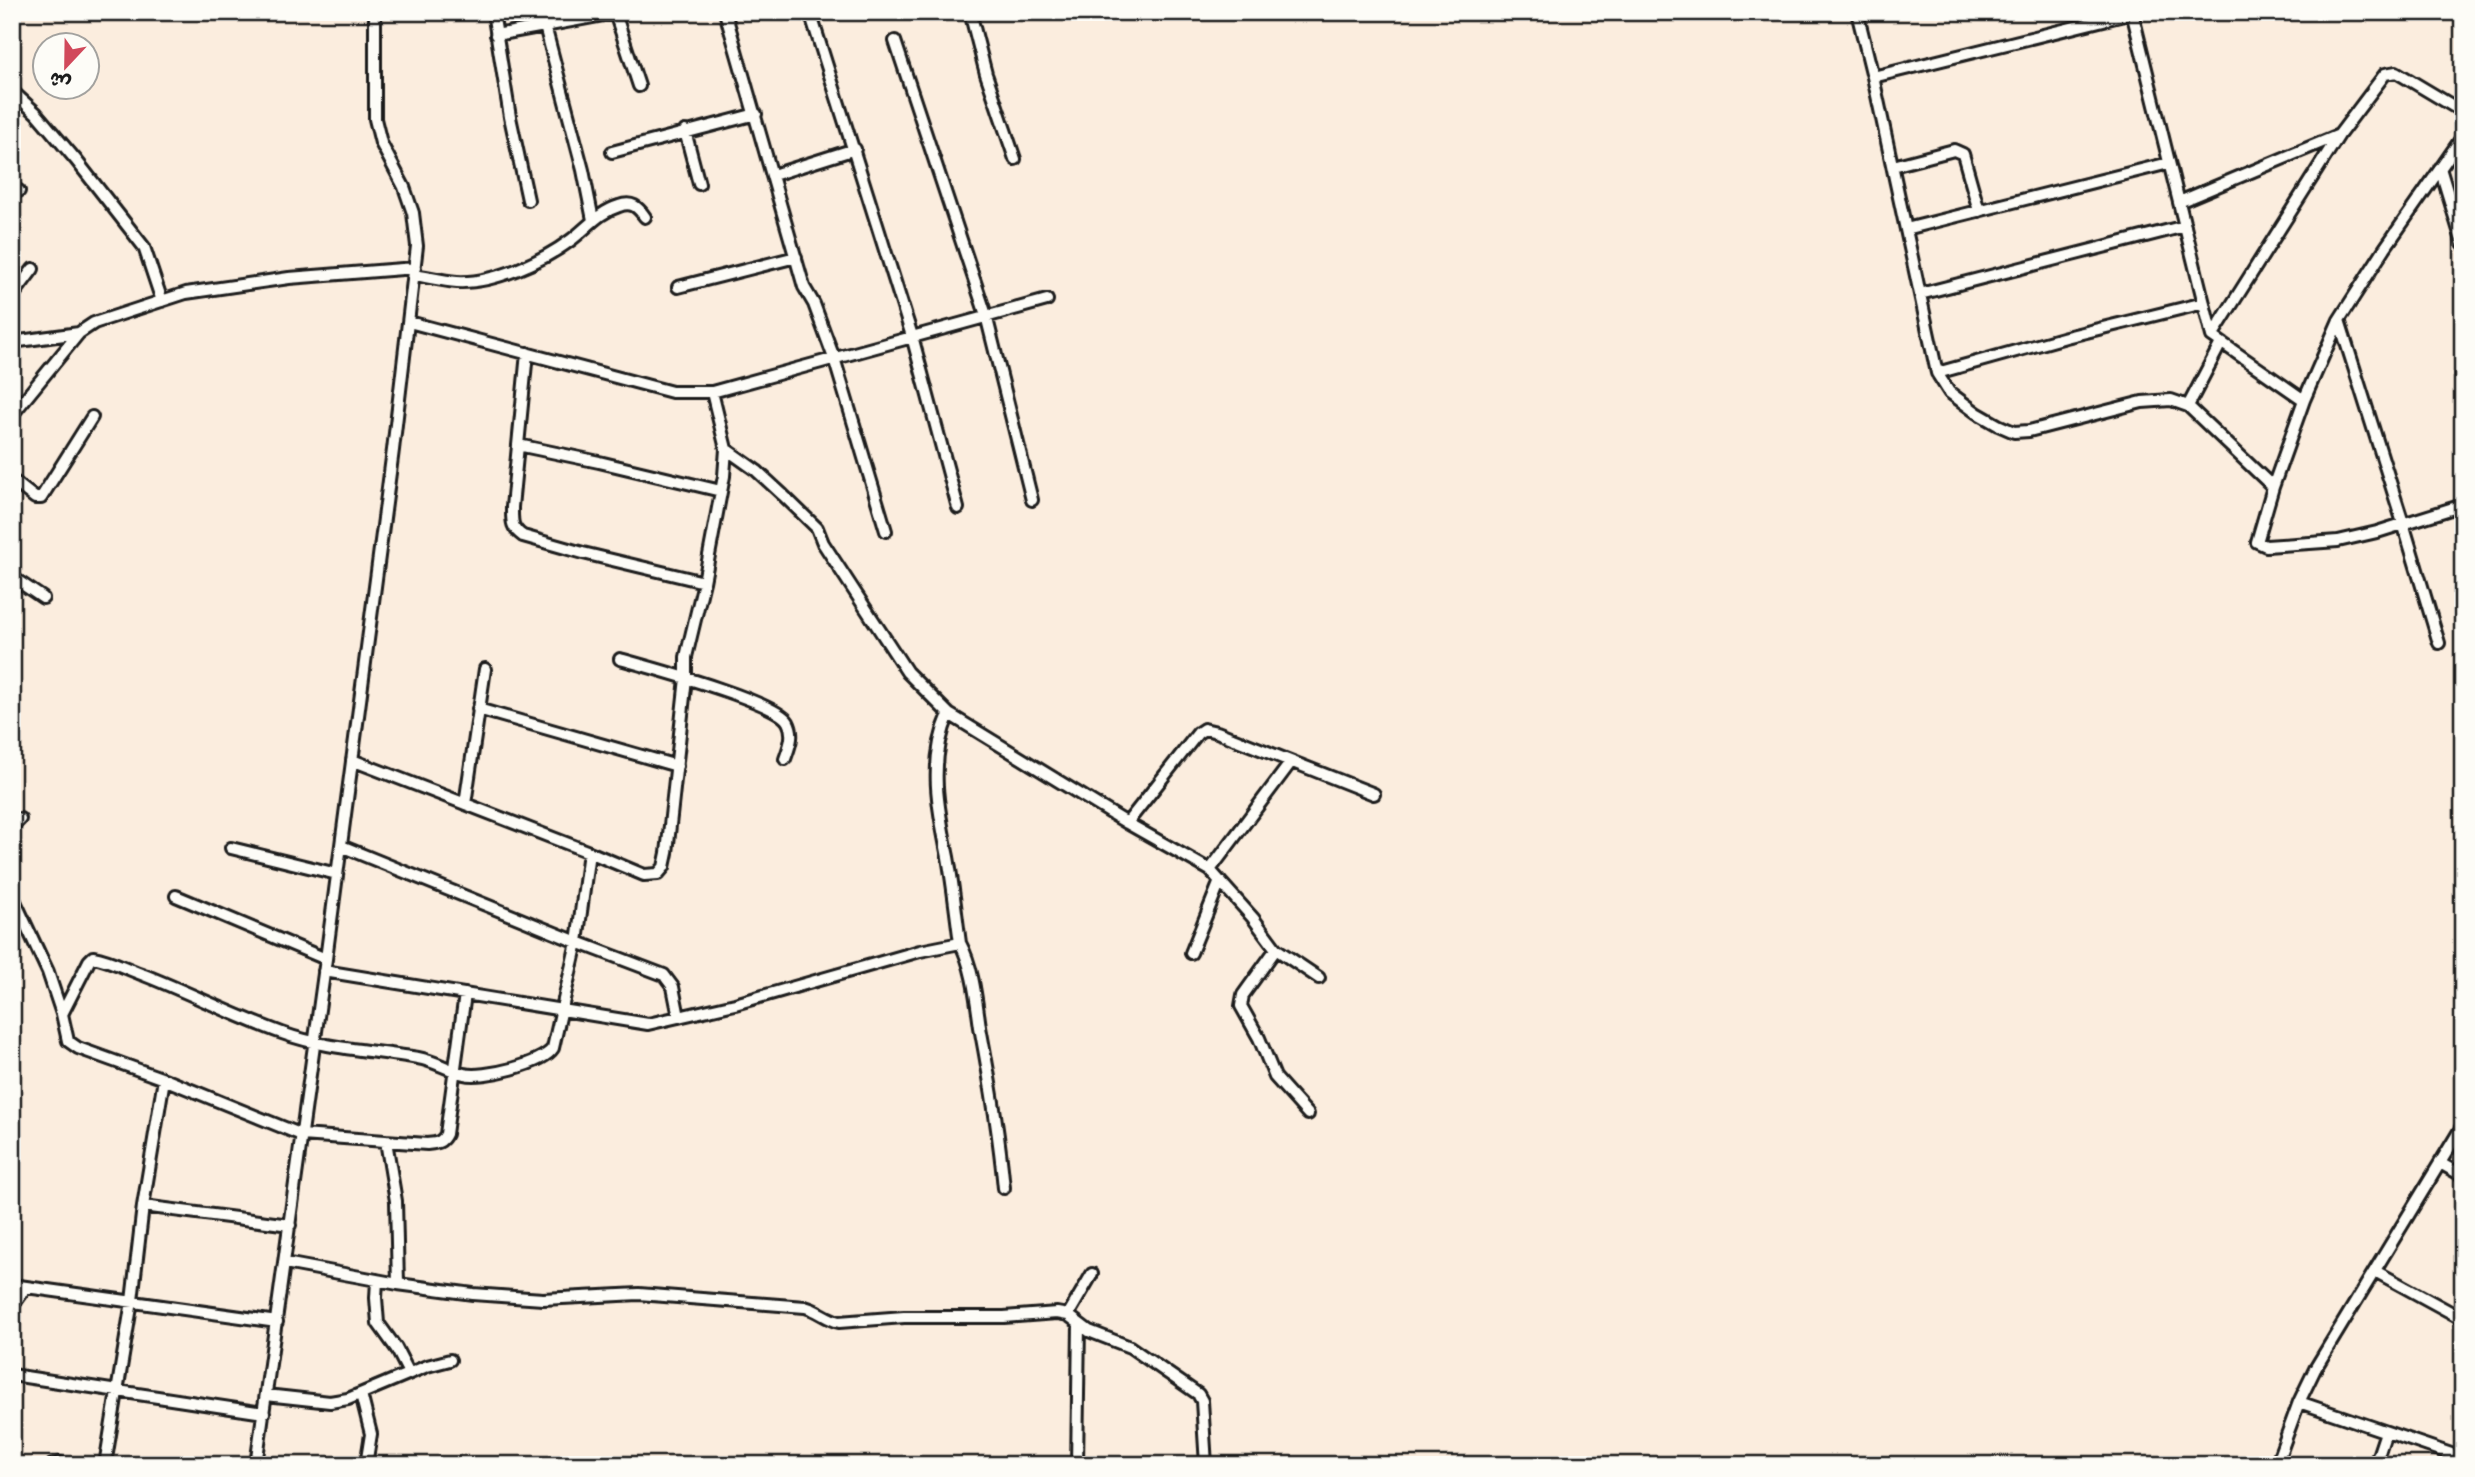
<svg xmlns="http://www.w3.org/2000/svg" width="2475" height="1477" font-family="'Patrick Hand','Playpen Sans Arabic',sans-serif">
<rect width="100%" height="100%" fill="#fbedde"/>
<filter id="ink" filterUnits="userSpaceOnUse"><feTurbulence type="fractalNoise" baseFrequency=".0143" numOctaves="2"/><feDisplacementMap in="SourceGraphic" scale="14" xChannelSelector="R" yChannelSelector="G"/><feConvolveMatrix kernelMatrix="1 2 1 2 8 2 1 2 1" color-interpolation-filters="sRGB"/></filter>
<g filter="url(#ink)">
<g fill="none" stroke-linecap="round" stroke-linejoin="round">
<defs>
<path id="minor" d="M493,12L510,117L528,200
M725,12L804,287L814,304L834,358L886,531
M810,12L912,336L958,508
M970,12L986,74L1015,159
M1857,12L1873,77L1937,373L1949,392L1977,413L1998,425L2014,432L2029,431L2142,402L2171,400L2188,406L2273,487
M2132,12L2212,336L2304,400
M545,26L583,170L593,220
M496,35L615,13L639,86
M895,41L986,315L1032,500
M1873,77L2132,13
M12,91L36,113L76,160L144,247L162,301
M685,131L699,184
M2339,135L2385,74L2396,72L2463,112
M2463,136L2385,248L2339,320L2304,400L2273,487L2257,542L2266,546L2338,541L2377,532L2463,505
M612,152L756,114
M1893,166L1954,150L1963,154L1979,211
M2440,168L2463,244
M773,175L855,149
M12,187L19,191
M2179,202L2339,135L2212,336
M1906,229L2169,163
M414,275C428,277 443,281 457,282C493,284 543,261 571,240C587,228 599,212 619,206C632,201 638,207 645,217
M678,287L796,257
M1920,294L2185,226
M12,297L33,269
M2339,320L2403,523L2439,643
M409,322L672,392H712L1047,300
M12,342L79,333
M527,353L512,507C512,521 511,528 523,536L583,553L704,582
M1937,373L2066,337L2204,303
M2188,406L2221,343
M12,415L79,333L94,323L186,293L289,278L415,268
M518,445L599,462L721,491
M726,449L757,471L783,495L817,528L823,543L907,672L949,714L1127,823L1210,870L1253,918L1276,949L1319,978
M12,480L35,498H41L92,417
M12,577L43,598
M620,659C648,667 776,701 788,722C795,735 789,747 785,759
M478,709L677,766
M949,714C928,761 938,809 948,857C953,885 956,914 960,943
M352,760L589,852L644,875L658,874L664,867L667,853L686,678V657L704,582L724,476L726,449L712,392
M465,804L485,669
M1127,823L1198,733L1204,729L1217,732L1374,794
M12,827L20,819
M341,846L577,942L664,975L673,987L679,1017
M231,848L337,874
M1210,870L1291,762
M12,895L48,972L62,1014L68,1041L78,1048L164,1079L302,1135L427,1144C436,1143 442,1143 446,1134L465,994
M176,896L326,959
M1276,949L1243,995L1241,1006L1259,1038L1275,1077L1308,1114
M1191,953L1220,881
M324,971L648,1024L735,1004L920,951L960,943C973,967 976,999 980,1027C990,1080 999,1134 1004,1188
M62,1014L89,961L93,957C111,960 127,969 144,975C190,993 235,1016 282,1033C326,1049 372,1050 418,1058C435,1061 448,1070 464,1074C482,1079 543,1064 553,1048L577,942L589,852
M386,1141L396,1201L398,1284
M2440,1163L2463,1176
M143,1206L290,1225
M285,1263L398,1284L473,1294L543,1299L639,1294L805,1307C818,1310 826,1319 839,1322L904,1317H1004L1057,1313L1068,1315L1089,1331L1130,1347L1198,1394L1202,1401L1206,1465
M2375,1271L2463,1319
M377,1280L376,1298L378,1323L396,1348L409,1373
M12,1285L277,1322
M12,1307L26,1287
M1068,1315L1092,1274
M12,1375L264,1413
M361,1394L371,1434L366,1465
M266,1395L330,1402L348,1399L427,1366L450,1360
M2299,1402L2463,1458
M52,1465L60,1463L63,1465
M105,1465L132,1301L143,1206L164,1079
M256,1465L326,959L393,450L417,246L413,213L404,187L381,143L375,119V12
M1077,1465L1079,1324
M2276,1465L2299,1402L2315,1369L2463,1125
M2375,1465L2386,1432"/>
</defs>
<!-- minor casing -->
<use href="#minor" stroke="#1c1c1c" stroke-width="16"/>
<!-- minor -->
<use href="#minor" stroke="#fdfcf7" stroke-width="10"/>
</g>
</g>
<!-- margin -->
<rect width="2475" height="1477" fill="none" stroke="#fdfcf7" stroke-width="42"/>
<rect x="21" y="21" width="2433" height="1435" fill="none" stroke="#1c1c1c" stroke-width="2.5" filter="url(#ink)"/>
<!-- north arrow -->
<g transform="translate(66 66) rotate(202)"><circle r="33" fill="#fdfcf7" stroke="#a3a29f" stroke-width="2"/>
<path d="M0-5L12 26L0 18L-12 26Z" fill="#d1495b"/>
<text y="-10" font-size="19" font-weight="bold" text-anchor="middle" fill="#1c1c1c">ش</text>
</g>
</svg>
